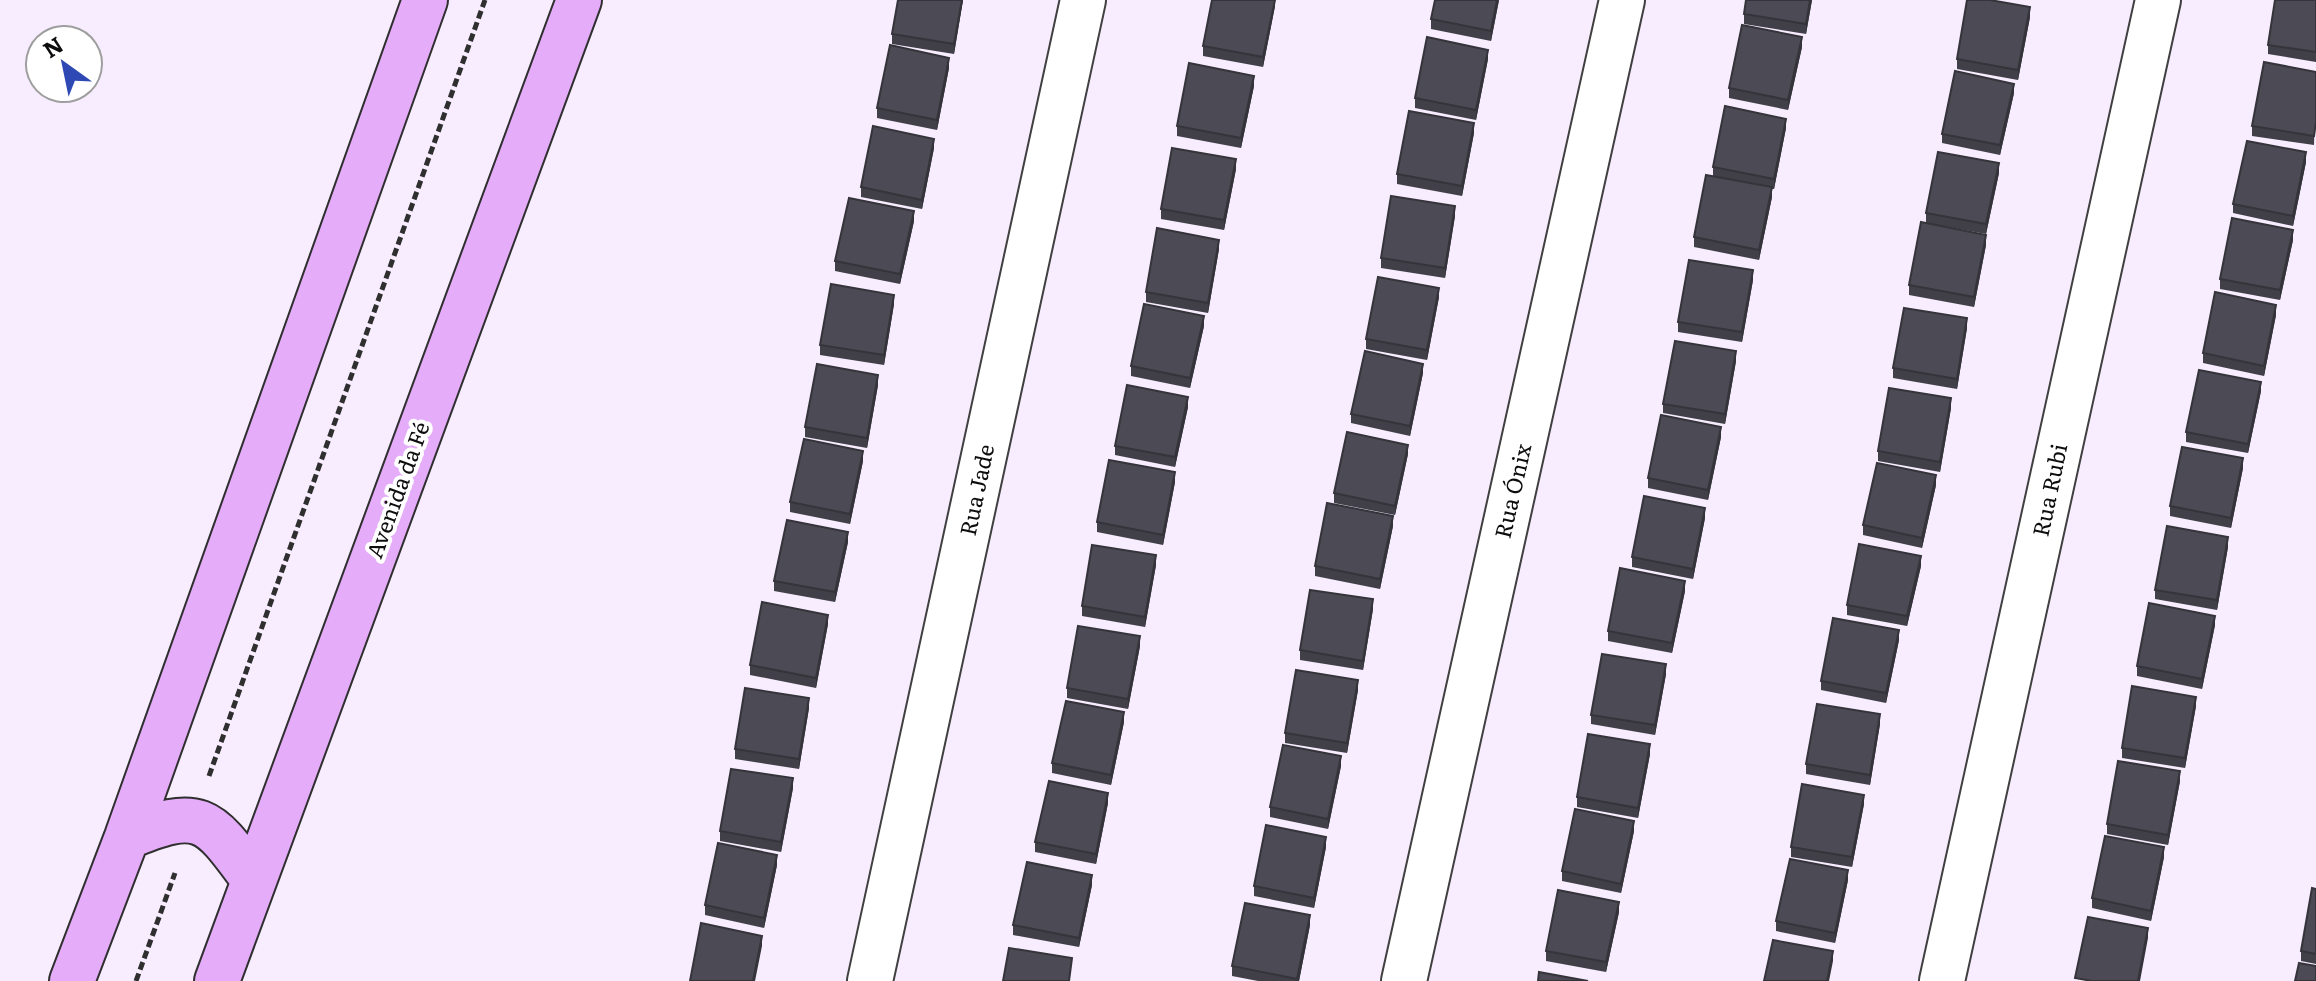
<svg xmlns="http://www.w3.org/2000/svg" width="2316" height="981" font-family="Literata,serif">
<rect width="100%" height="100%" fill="#f8edfe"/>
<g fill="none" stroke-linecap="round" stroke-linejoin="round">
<defs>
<path id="minor" d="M870,981L1083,0
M1404,981L1622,0
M1942,981L2158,0"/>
<path id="secondary" d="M127,837C202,805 209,819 254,880
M72,981L127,837L425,0
M217,981L579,0"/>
</defs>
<!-- minor casing -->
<use href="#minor" stroke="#404040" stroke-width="48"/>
<!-- secondary casing -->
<use href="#secondary" stroke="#2f2f2f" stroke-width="48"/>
<!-- path -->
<path stroke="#2f2f2f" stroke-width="5" stroke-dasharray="8 4" stroke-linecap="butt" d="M209,776L485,0
M136,981L175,873"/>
<!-- minor -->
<use href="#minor" stroke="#fff" stroke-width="44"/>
<!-- secondary -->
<use href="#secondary" stroke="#e5adf9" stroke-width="44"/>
</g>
<!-- wall -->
<path fill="#414048" d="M898,0H963L954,54L892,44V34Z
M1275,0V6L1263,67L1203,56V46Z
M1499,0L1491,41L1431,29V19Z
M1746,0H1812L1806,34L1744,24V14Z
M2316,0V62L2268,54V45Z
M2030,17L2018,80L1957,69V59Z
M1802,47L1788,110L1729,98V88Z
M1488,59L1476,120L1415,108V98Z
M949,68L937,130L877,118V108Z
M2316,72L2314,145L2252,136V126Z
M1254,86L1241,148L1177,136V126Z
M2014,93L2000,155L1942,143V134Z
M1786,128L1774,189H1772V197L1759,260L1694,247V237L1713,176V167Z
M1474,133L1462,196L1397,184V174Z
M934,148L922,209L861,197V187Z
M2306,162L2293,226L2233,213V204Z
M1236,169L1224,230L1161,219V209Z
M1999,173L1986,234L1926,223V213Z
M1455,216L1445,278L1381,268V258Z
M914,221L900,284L835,271V261Z
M2293,240L2280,300L2220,289V279Z
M1986,245L1974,307L1909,295V285Z
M1219,249L1208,313L1146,302V292Z
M1753,280L1742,342L1678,332V322Z
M1439,297L1427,360L1366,349V339Z
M894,304L884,365L820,355V345Z
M2276,315L2264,376L2203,363V353Z
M1204,326L1190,388L1131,376V366Z
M1967,328L1957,389L1893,378V368Z
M1736,361L1725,424L1663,413V404Z
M1423,373L1410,436L1351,423V414Z
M878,385L867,448L805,437V427Z
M2261,391L2248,453L2186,442V432Z
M1188,407L1175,467L1115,455V446Z
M1951,408L1940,472L1878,461V451Z
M1721,437L1708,500L1648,488V478Z
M1408,454L1395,515L1334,503V493Z
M863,461L850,524L790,512V502Z
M2243,468L2231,528L2170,516V506Z
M1175,482L1163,545L1097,532V522Z
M1936,485L1922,548L1863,535V525Z
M1705,518L1693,579L1632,567V557Z
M1393,526L1380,589L1315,576V566Z
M848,542L835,602L774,591V581Z
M2228,547L2217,610L2155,599V590Z
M1156,565L1145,627L1082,616V606Z
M1921,566L1907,626L1847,615V605Z
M1685,591L1672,653L1608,641V631Z
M1373,609L1363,670L1300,660V650Z
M828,624L816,688L750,675V665Z
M2215,625L2202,689L2137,676V666Z
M1899,640L1886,703L1821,690V681Z
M1140,646L1128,709L1067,698V688Z
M1666,674L1655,735L1591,724V715Z
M1358,690L1347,753L1285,743V733Z
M2196,706L2185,768L2122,758V748Z
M809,708L799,769L735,759V749Z
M1124,722L1111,785L1052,773V763Z
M1880,724L1870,785L1806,774V764Z
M1650,754L1638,818L1577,807V797Z
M1341,766L1328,829L1270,817V807Z
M2180,781L2168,845L2107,834V824Z
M793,788L781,852L720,841V831Z
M1108,803L1096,864L1035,852V842Z
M1864,804L1852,867L1791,857V847Z
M1634,831L1621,893L1562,881V871Z
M1326,847L1314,908L1254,896V886Z
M2164,857L2151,921L2092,908V898Z
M777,865L764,928L705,915V905Z
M1848,880L1835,943L1776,931V921Z
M1092,885L1079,947L1013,935V925Z
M2316,889V964L2301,961V951Z
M1619,912L1606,972L1546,961V951Z
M1310,925L1299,981H1258L1232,976V966Z"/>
<!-- shaded-wall -->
<path fill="#35343b" d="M962,0H963L954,54V44Z
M1275,0V6L1263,67V57Z
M1497,0H1499L1491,41V31Z
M1810,0H1812L1806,34V24Z
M2030,7V17L2018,80V70Z
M1802,37V47L1788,110V100Z
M1488,50V59L1476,120V110Z
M949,58V68L937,130V120Z
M1254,76V86L1241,148V138Z
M2014,84V93L2000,155V145Z
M1786,119V128L1774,189V179Z
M1474,123V133L1462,196V186Z
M934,139V148L922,209V200Z
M2306,152V162L2293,226V216Z
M1236,159V169L1224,230V220Z
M1999,163V173L1986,234V224Z
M1772,187V197L1759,260V250Z
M1455,206V216L1445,278V268Z
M914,211V221L900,284V274Z
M2293,230V240L2280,300V290Z
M1986,235V245L1974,307V297Z
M1219,240V249L1208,313V303Z
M1753,270V280L1742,342V332Z
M1439,288V297L1427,360V350Z
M894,295V304L884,365V355Z
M2276,305V315L2264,376V366Z
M1204,316V326L1190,388V378Z
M1967,318V328L1957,389V379Z
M1736,351V361L1725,424V414Z
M1423,364V373L1410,436V426Z
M878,375V385L867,448V438Z
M2261,382V391L2248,453V444Z
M1188,397V407L1175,467V457Z
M1951,398V408L1940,472V462Z
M1721,427V437L1708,500V490Z
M1408,445V454L1395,515V506Z
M863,451V461L850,524V514Z
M2243,458V468L2231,528V518Z
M1175,472V482L1163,545V535Z
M1936,475V485L1922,548V538Z
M1705,508V518L1693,579V569Z
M1393,516V526L1380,589V579Z
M848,532V542L835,602V592Z
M2228,537V547L2217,610V600Z
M1156,555V565L1145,627V617Z
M1921,556V566L1907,626V616Z
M1685,581V591L1672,653V643Z
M1373,599V609L1363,670V661Z
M828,615V624L816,688V678Z
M2215,616V625L2202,689V679Z
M1899,630V640L1886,703V693Z
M1140,636V646L1128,709V699Z
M1666,664V674L1655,735V725Z
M1358,680V690L1347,753V743Z
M2196,697V706L2185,768V758Z
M809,698V708L799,769V759Z
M1124,712V722L1111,785V775Z
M1880,714V724L1870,785V775Z
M1650,744V754L1638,818V808Z
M1341,756V766L1328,829V819Z
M2180,771V781L2168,845V835Z
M793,778V788L781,852V842Z
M1108,793V803L1096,864V854Z
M1864,795V804L1852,867V857Z
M1634,821V831L1621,893V884Z
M1326,837V847L1314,908V898Z
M2164,847V857L2151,921V911Z
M777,855V865L764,928V918Z
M1848,870V880L1835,943V933Z
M1092,875V885L1079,947V938Z
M1619,902V912L1606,972V962Z
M1310,915V925L1299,981H1297Z
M2148,928V938L2140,981H2138Z
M762,936V946L755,981H753Z
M1833,951V961L1829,981H1827Z"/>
<!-- building -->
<path fill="#4c4a54" stroke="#35343b" stroke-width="2" d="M898,0H962L954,44L892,34Z
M1212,0H1275L1263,57L1203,46Z
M1435,0H1497L1491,31L1431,19Z
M1746,0H1810L1806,24L1744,14Z
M1967,0H1990L2030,7L2018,70L1957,59Z
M2275,0H2316V52L2268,45Z
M1742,25L1802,37L1788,100L1729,88Z
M1427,37L1488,50L1476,110L1415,98Z
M890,45L949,58L937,120L877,108Z
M2264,62L2316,72V122L2314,136L2252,126Z
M1189,63L1254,76L1241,138L1177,126Z
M1955,71L2014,84L2000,145L1942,134Z
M1725,106L1786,119L1774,179L1713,167Z
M1409,111L1474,123L1462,186L1397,174Z
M873,126L934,139L922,200L861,187Z
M2247,141L2306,152L2293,216L2233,204Z
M1172,148L1236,159L1224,220L1161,209Z
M1938,152L1999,163L1986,224L1926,213Z
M1706,175L1772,187L1759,250L1694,237Z
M1391,196L1455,206L1445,268L1381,258Z
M849,198L914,211L900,274L835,261Z
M2232,218L2293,230L2280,290L2220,279Z
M1921,222L1986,235L1974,297L1909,285Z
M1157,228L1219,240L1208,303L1146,292Z
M1689,260L1753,270L1742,332L1678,322Z
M1378,277L1439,288L1427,350L1366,339Z
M831,284L894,295L884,355L820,345Z
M2215,292L2276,305L2264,366L2203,353Z
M1144,304L1204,316L1190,378L1131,366Z
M1904,308L1967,318L1957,379L1893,368Z
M1675,341L1736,351L1725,414L1663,404Z
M1365,351L1423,364L1410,426L1351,414Z
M817,364L878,375L867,438L805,427Z
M2199,370L2261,382L2248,444L2186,432Z
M1127,385L1188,397L1175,457L1115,446Z
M1889,388L1951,398L1940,462L1878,451Z
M1661,415L1721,427L1708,490L1648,478Z
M1347,432L1408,445L1395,506L1334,493Z
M804,439L863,451L850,514L790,502Z
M2182,447L2243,458L2231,518L2170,506Z
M1109,460L1175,472L1163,535L1097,522Z
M1877,463L1936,475L1922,538L1863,525Z
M1644,496L1705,508L1693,569L1632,557Z
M1327,503L1393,516L1380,579L1315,566Z
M787,520L848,532L835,592L774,581Z
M2167,526L2228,537L2217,600L2155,590Z
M1859,544L1921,556L1907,616L1847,605Z
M1092,545L1156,555L1145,617L1082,606Z
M1620,568L1685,581L1672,643L1608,631Z
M1310,590L1373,599L1363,661L1300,650Z
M762,602L828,615L816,678L750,665Z
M2149,603L2215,616L2202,679L2137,666Z
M1833,618L1899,630L1886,693L1821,681Z
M1078,626L1140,636L1128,699L1067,688Z
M1602,654L1666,664L1655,725L1591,715Z
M1296,670L1358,680L1347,743L1285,733Z
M2132,686L2196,697L2185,758L2122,748Z
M745,688L809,698L799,759L735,749Z
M1066,701L1124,712L1111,775L1052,763Z
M1817,704L1880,714L1870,775L1806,764Z
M1588,734L1650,744L1638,808L1577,797Z
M1283,745L1341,756L1328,819L1270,807Z
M2118,761L2180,771L2168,835L2107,824Z
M731,769L793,778L781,842L720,831Z
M1049,781L1108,793L1096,854L1035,842Z
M1802,784L1864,795L1852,857L1791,847Z
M1575,809L1634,821L1621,884L1562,871Z
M1266,825L1326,837L1314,898L1254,886Z
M2105,836L2164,847L2151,911L2092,898Z
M718,843L777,855L764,918L705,905Z
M1790,859L1848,870L1835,933L1776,921Z
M1027,862L1092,875L1079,938L1013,925Z
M2312,888L2316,889V954L2301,951Z
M1558,890L1619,902L1606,962L1546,951Z
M1245,903L1310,915L1297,979L1232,966Z
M2088,917L2148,928L2138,981H2092L2075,978Z
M701,923L762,936L753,981H690Z
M1773,940L1833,951L1827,981H1764Z
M1009,948L1072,958L1069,981H1003Z
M2299,963L2316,966V981H2295Z
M1539,972L1588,981H1538Z"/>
<g text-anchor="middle" stroke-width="8" stroke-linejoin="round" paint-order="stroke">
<!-- street labels -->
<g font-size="22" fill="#0d0d0d" stroke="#fff">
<text transform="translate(398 490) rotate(-70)" y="8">Avenida da Fé</text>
<text transform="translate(977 490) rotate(-78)" y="8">Rua Jade</text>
<text transform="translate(2050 490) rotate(-78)" y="8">Rua Rubi</text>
<text transform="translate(1513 491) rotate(-77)" y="8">Rua Ónix</text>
</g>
</g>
<!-- north arrow -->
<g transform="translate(64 64) rotate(327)"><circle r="38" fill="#ffffff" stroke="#9e9e9e" stroke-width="2"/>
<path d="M0-6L14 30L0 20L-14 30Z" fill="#2e49b3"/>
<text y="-12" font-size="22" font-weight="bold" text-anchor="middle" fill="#0d0d0d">N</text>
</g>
</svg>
